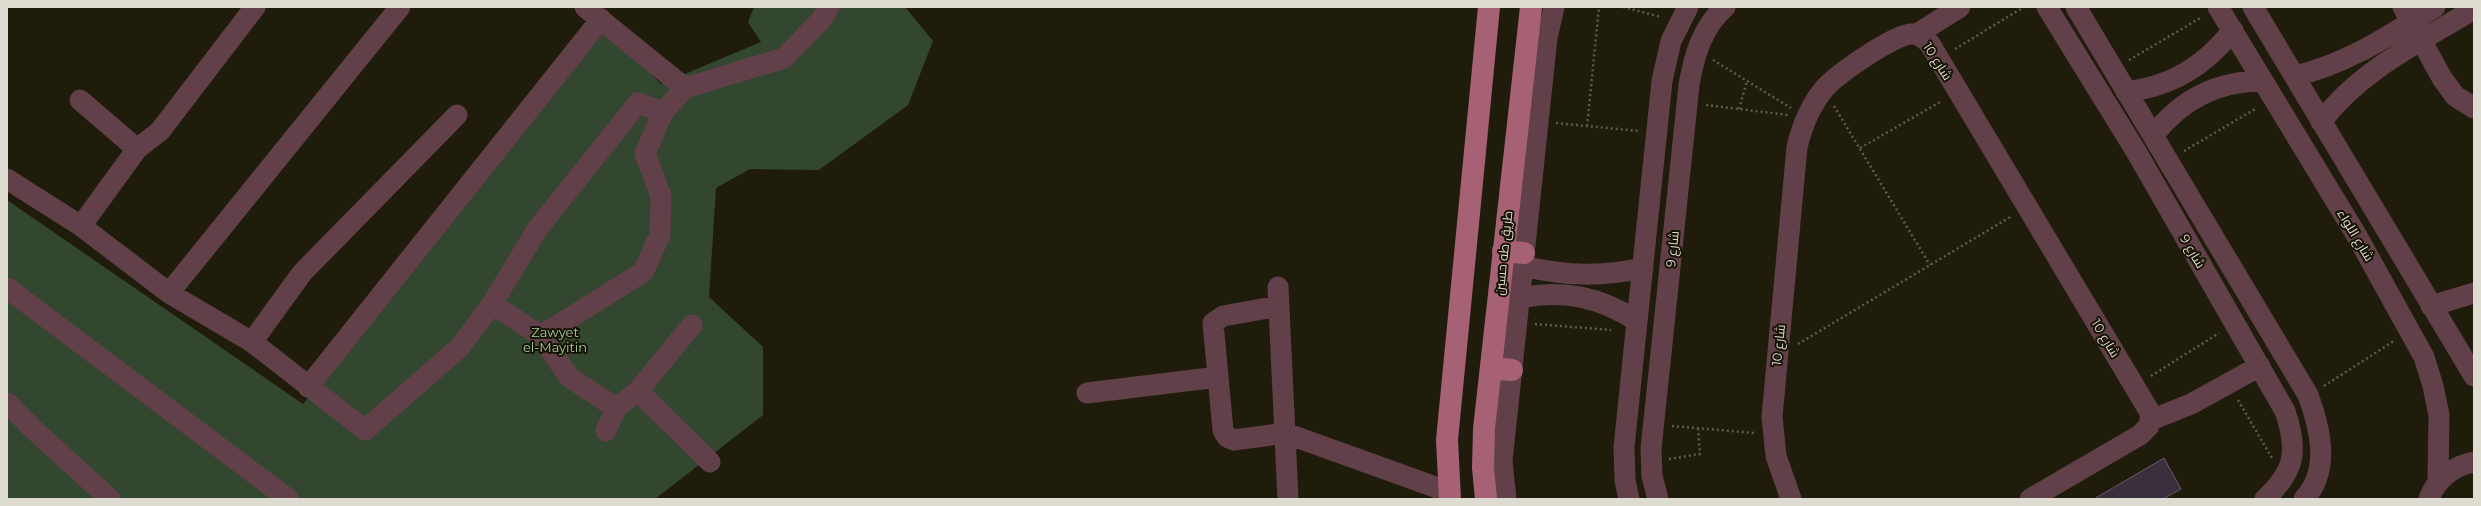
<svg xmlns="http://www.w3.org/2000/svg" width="2481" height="506" font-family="Montserrat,Cairo,sans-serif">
<rect width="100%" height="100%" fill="#201c0b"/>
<!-- green -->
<path fill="#33462f" d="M754,7H905L933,41L908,105L819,170L750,169L716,188L709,297L763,347V415L655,499H7V200L303,404L601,22L661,84L761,42L748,22Z"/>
<!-- building -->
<path fill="#3b2f3e" stroke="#675a6a" d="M2164,458L2181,489L2163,499H2094Z"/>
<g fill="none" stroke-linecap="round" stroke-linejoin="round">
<!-- path -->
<path stroke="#605c4d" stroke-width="2.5" stroke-dasharray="2 3" stroke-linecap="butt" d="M1623,7L1661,17
M1955,49L2024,7
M1713,60L1791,108
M2129,60L2202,17
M1706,105L1788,115
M1834,106L1930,265
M1739,109L1747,81
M1556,123L1638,131
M1587,126L1599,7
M1860,148L1942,101
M2184,151L2257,108
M1535,324L1611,330
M1798,344L2012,216
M2151,376L2219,333
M2324,386L2394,341
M2238,400L2272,458
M1672,426L1755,433
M1669,459L1700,454L1698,428"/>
<!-- minor -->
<path stroke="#614049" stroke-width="21" d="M585,7L685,88
M2047,7L2137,153L2285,411C2298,450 2296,470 2265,499
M2076,7L2308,395C2320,428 2331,470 2304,499
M2218,7L2357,236L2424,357L2433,386L2439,415L2438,481
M2253,7L2474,376
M2403,7L2442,78L2455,96L2474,108
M1917,34L1960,7
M2295,76C2349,63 2388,36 2435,7
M2126,92C2172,86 2205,66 2233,30
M80,100L137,149
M2321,122C2360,70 2420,42 2474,9
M2153,136C2181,99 2217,81 2263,81
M7,179L81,226L169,293L252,342L365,430L460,347L492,304L538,228L638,103L663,112
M81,226L137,149L160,131L255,7
M1523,266C1564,276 1601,277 1643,268
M1278,287L1288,499
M7,288L288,499
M169,293L400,7
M1520,298C1563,289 1600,297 1637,321
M492,304L541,336L569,377L616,408
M1279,306L1223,316L1213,323L1223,430L1227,437L1234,440L1285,433L1449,492
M2431,306L2474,293
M541,336L643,272L660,235L661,196L645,154L663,112L685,88L784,58L821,20L829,7
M252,342L302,273L457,115
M308,387L601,19
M638,391L710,462
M1087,393L1218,377
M7,403L33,429L110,499
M2151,420L2191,404L2260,366
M606,431L616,408L638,391L692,325
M1506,499L1502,461L1547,38L1554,7
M1629,499L1625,480L1624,447L1662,81L1671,41L1688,7
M1658,499L1652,476L1651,449L1689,85C1694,56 1702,27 1725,7
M1791,499L1776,456L1772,417L1797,147C1802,126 1810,106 1824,89C1836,75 1894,34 1912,34C1920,34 1925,39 1930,44L2151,414L2149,426L2140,435L2030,499
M2429,499C2436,479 2453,466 2474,462"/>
<!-- major -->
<path stroke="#a66175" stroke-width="22" d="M1503,251L1524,253
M1491,368L1512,370
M1450,499L1447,440L1489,7
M1486,499L1483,468L1484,429L1531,7"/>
</g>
<g text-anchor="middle" stroke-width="4" stroke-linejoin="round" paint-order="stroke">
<!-- street labels -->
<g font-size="13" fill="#dedbd0" stroke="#171304">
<text transform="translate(1938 61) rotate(57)" y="5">شارع 10</text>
<text transform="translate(2356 235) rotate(59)" y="5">شارع اللواء</text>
<text transform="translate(1672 249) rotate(-84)" y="5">شارع 9</text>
<text transform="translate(2193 251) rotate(60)" y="5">شارع 9</text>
<text transform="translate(1503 253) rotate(-84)" y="5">طريق طه حسين</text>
<text transform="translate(2106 338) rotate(59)" y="5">شارع 10</text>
<text transform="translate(1778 345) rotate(-84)" y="5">شارع 10</text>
</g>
<!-- park labels -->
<g font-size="13" fill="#a5ce9e" stroke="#171304">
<text x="555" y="337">Zawyet<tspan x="555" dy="15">el-Mayitin</tspan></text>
</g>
</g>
<!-- border -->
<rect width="2481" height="506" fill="none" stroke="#dedbd0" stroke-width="16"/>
</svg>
